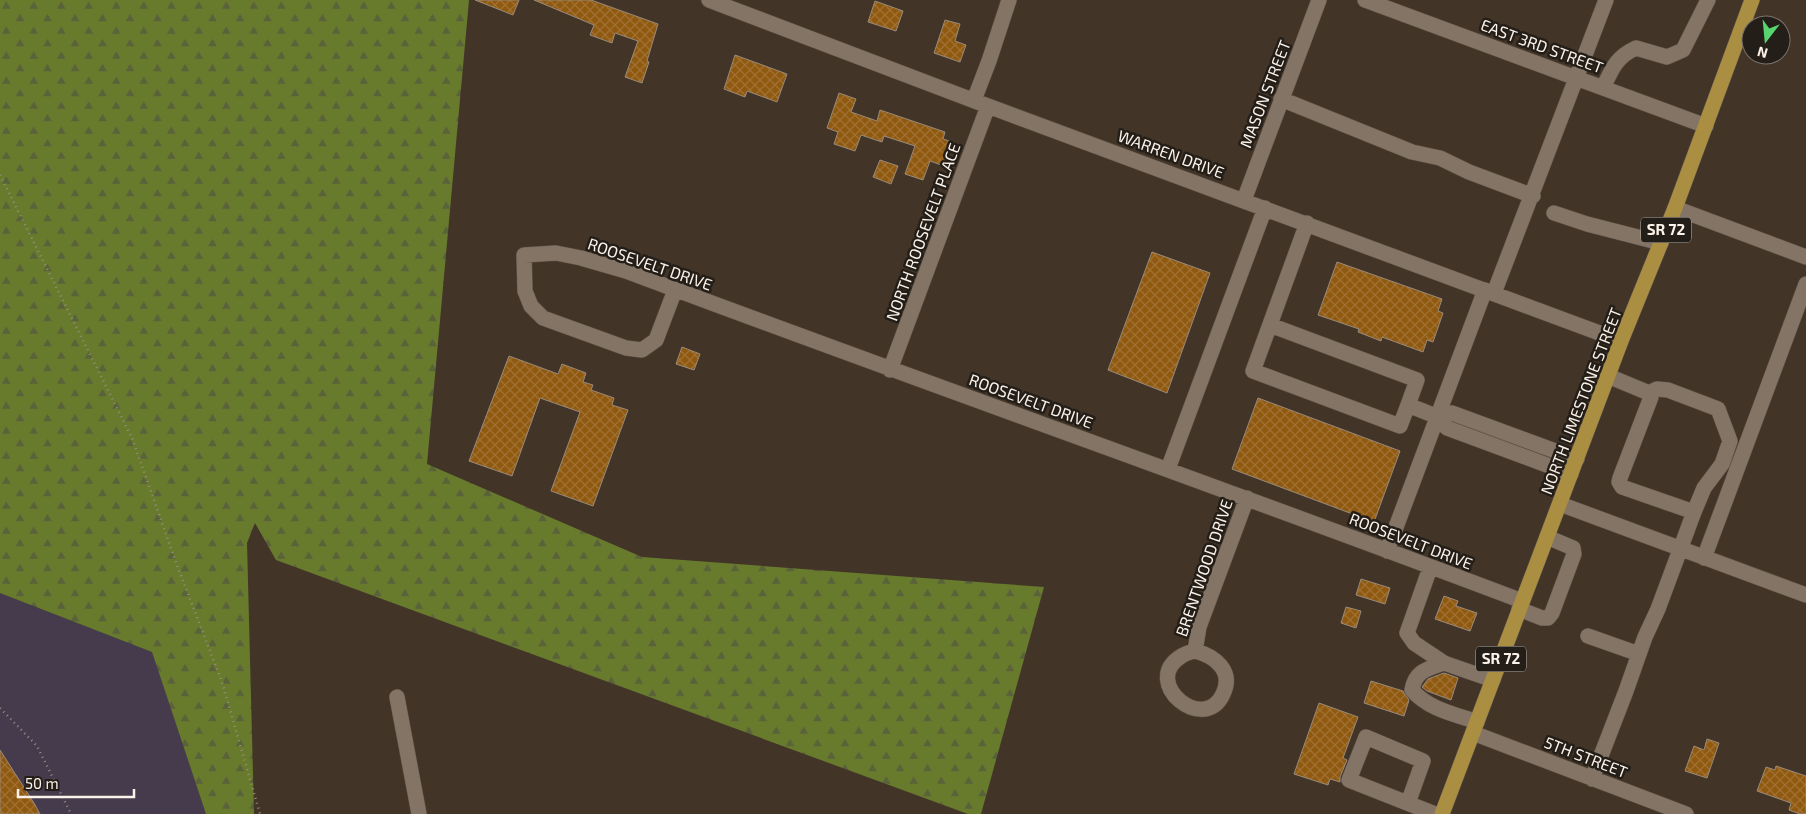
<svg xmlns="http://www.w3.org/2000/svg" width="1806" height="814" font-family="'Exo 2',sans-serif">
<defs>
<pattern id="forest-firs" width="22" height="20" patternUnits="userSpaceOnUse" patternTransform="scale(1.25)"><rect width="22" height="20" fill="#687b2d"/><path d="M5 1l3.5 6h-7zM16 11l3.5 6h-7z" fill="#5a623a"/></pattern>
<pattern id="building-cross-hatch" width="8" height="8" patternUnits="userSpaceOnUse" patternTransform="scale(1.25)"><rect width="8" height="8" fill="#8f5910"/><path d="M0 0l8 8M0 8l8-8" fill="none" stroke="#a07133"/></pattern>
</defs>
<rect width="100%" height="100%" fill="#423528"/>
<!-- education -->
<path fill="#453b4c" d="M0,593L152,652L206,814H0Z"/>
<!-- forest -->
<path fill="url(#forest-firs)" d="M0,0H469L427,464L642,557L1044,587L981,814H968L276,560L255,523L247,543L254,814H206L152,652L0,593Z"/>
<!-- building -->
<path fill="url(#building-cross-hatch)" stroke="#998a7a" d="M475,0H519L513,15Z
M534,0H591L658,24L647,61L649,62L642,83L625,77L638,41L615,33L612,43L590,35L594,25Z
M875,1L903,11L896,31L868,22Z
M945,20L960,24L955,41L966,45L960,62L934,53Z
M735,55L787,74L777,102L747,91L745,97L724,89Z
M839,93L856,99L851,112L877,121L880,110L945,132L943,139L952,142L944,166L930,161L923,180L905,174L915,146L884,136L882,142L861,135L855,151L834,144L838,132L827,128Z
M880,160L898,166L891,184L873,177Z
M1152,252L1210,273L1167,393L1108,370Z
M1337,262L1442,299L1438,311L1443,313L1433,342L1427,340L1423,352L1382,337L1381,341L1358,332L1359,329L1318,315Z
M682,347L700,354L694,370L676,364Z
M509,356L558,374L562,364L586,373L583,382L593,385L591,390L614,398L612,405L628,410L593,506L551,491L580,412L540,398L512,476L469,461Z
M1258,398L1400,451L1374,522L1232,469Z
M1361,579L1390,588L1385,604L1356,595Z
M1444,596L1458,601L1456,606L1477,613L1470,631L1435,619Z
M1346,607L1361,611L1356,628L1341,623Z
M1444,673L1458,678L1451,700L1427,691L1422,687L1428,679Z
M1371,681L1403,691L1409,700L1404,716L1364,703Z
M1319,703L1358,717L1343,758L1347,760L1340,777V782L1330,779L1328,785L1294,774Z
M1707,739L1719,743L1707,778L1685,771L1694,746L1704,750Z
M0,750L34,803L40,814H0Z
M1776,766L1806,776V814H1800L1789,810L1791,803L1757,791L1766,767L1775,770Z"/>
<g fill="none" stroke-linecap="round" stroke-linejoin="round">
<defs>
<path id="minor" d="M709,0L988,106L1621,341
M1365,0L1706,126
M1603,88C1612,69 1616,57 1636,48L1667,57L1683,50L1708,0
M1281,99L1412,152L1440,158L1469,172L1533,196
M974,100L989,61L1009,0
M1244,200L1319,0
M1675,208L1806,257
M1554,213L1587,224L1661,243
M1307,223L1253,371L1400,426L1408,405L1438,417L1447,428L1571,474
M675,290L656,340L642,350L626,348L543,318L531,306L525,291L524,255L556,253L581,258L626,271C924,383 1224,488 1522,601
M1494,293L1606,0
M1270,325L1417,380L1408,405
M890,370L988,106
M1608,376L1649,393L1651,397L1620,478L1619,482L1622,487L1694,512
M1438,417L1452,413L1577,459
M1168,469L1265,208
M1560,504L1806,595
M1387,551L1485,290
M1704,558L1806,284
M1430,568L1407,633L1414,643L1444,663
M1519,609L1542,618H1548L1552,613L1574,554L1573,548L1547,537
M1588,636L1639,654
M1195,651C1215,656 1234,671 1223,694C1204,735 1141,683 1180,657C1184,654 1190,652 1195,651L1199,627L1247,498
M397,697L419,814
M1477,722C1454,714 1428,709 1412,690C1415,671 1427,669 1444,663L1493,680
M1473,733L1686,814
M1592,779L1626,691L1645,637L1658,609L1694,512L1704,488L1722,464L1730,441L1718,409L1668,390L1657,389L1649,393
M1408,803L1423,761L1366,737L1349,780L1435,814"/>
<path id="major" d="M1442,814L1621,341L1675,208L1752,0"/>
</defs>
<!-- minor casing -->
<use href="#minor" stroke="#605449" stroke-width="16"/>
<!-- major casing -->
<use href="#major" stroke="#605449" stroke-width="16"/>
<!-- path -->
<path stroke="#988d82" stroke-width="2.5" stroke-dasharray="1 4" stroke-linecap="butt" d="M0,175L132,438L178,568L222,682L260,814
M0,708L37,746L71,814"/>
<!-- minor -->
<use href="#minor" stroke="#837465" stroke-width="15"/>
<!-- major -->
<use href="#major" stroke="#aa8e42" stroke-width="15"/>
</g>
<g text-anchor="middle" stroke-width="5" stroke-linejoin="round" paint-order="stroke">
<!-- shield labels -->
<g fill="#241e18" stroke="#bab2ab" stroke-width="1">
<rect x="1641" y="217.5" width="50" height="25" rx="4"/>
<rect x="1476" y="646.5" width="50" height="25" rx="4"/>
</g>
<g font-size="15" font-weight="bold" fill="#fbf2ea">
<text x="1666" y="235">SR 72</text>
<text x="1501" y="664">SR 72</text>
</g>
<!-- street labels -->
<g font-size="16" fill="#fbf2ea" stroke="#241e18">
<text transform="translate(1542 46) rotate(20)" y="6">EAST 3RD STREET</text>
<text transform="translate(1265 94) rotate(-69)" y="6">MASON STREET</text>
<text transform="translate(1171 154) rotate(20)" y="6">WARREN DRIVE</text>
<text transform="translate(923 232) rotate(-70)" y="6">NORTH ROOSEVELT PLACE</text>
<text transform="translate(650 264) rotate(19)" y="6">ROOSEVELT DRIVE</text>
<text transform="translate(1031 401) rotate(20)" y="6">ROOSEVELT DRIVE</text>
<text transform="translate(1581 401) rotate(-69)" y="6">NORTH LIMESTONE STREET</text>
<text transform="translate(1411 541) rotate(21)" y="6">ROOSEVELT DRIVE</text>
<text transform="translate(1204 568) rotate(-71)" y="6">BRENTWOOD DRIVE</text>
<text transform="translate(1586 757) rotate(21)" y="6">5TH STREET</text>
</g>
</g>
<!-- north arrow -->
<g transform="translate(1766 40) rotate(196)"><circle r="24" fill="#241e18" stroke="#7a736c"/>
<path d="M0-4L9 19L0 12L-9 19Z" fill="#58d570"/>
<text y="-8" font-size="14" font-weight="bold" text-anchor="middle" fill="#fbf2ea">N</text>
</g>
<!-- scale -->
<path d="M18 789v8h116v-8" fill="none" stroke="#fbf2ea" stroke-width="2.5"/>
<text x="25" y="789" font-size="15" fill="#fbf2ea" stroke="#241e18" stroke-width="4" paint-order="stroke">50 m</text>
</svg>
